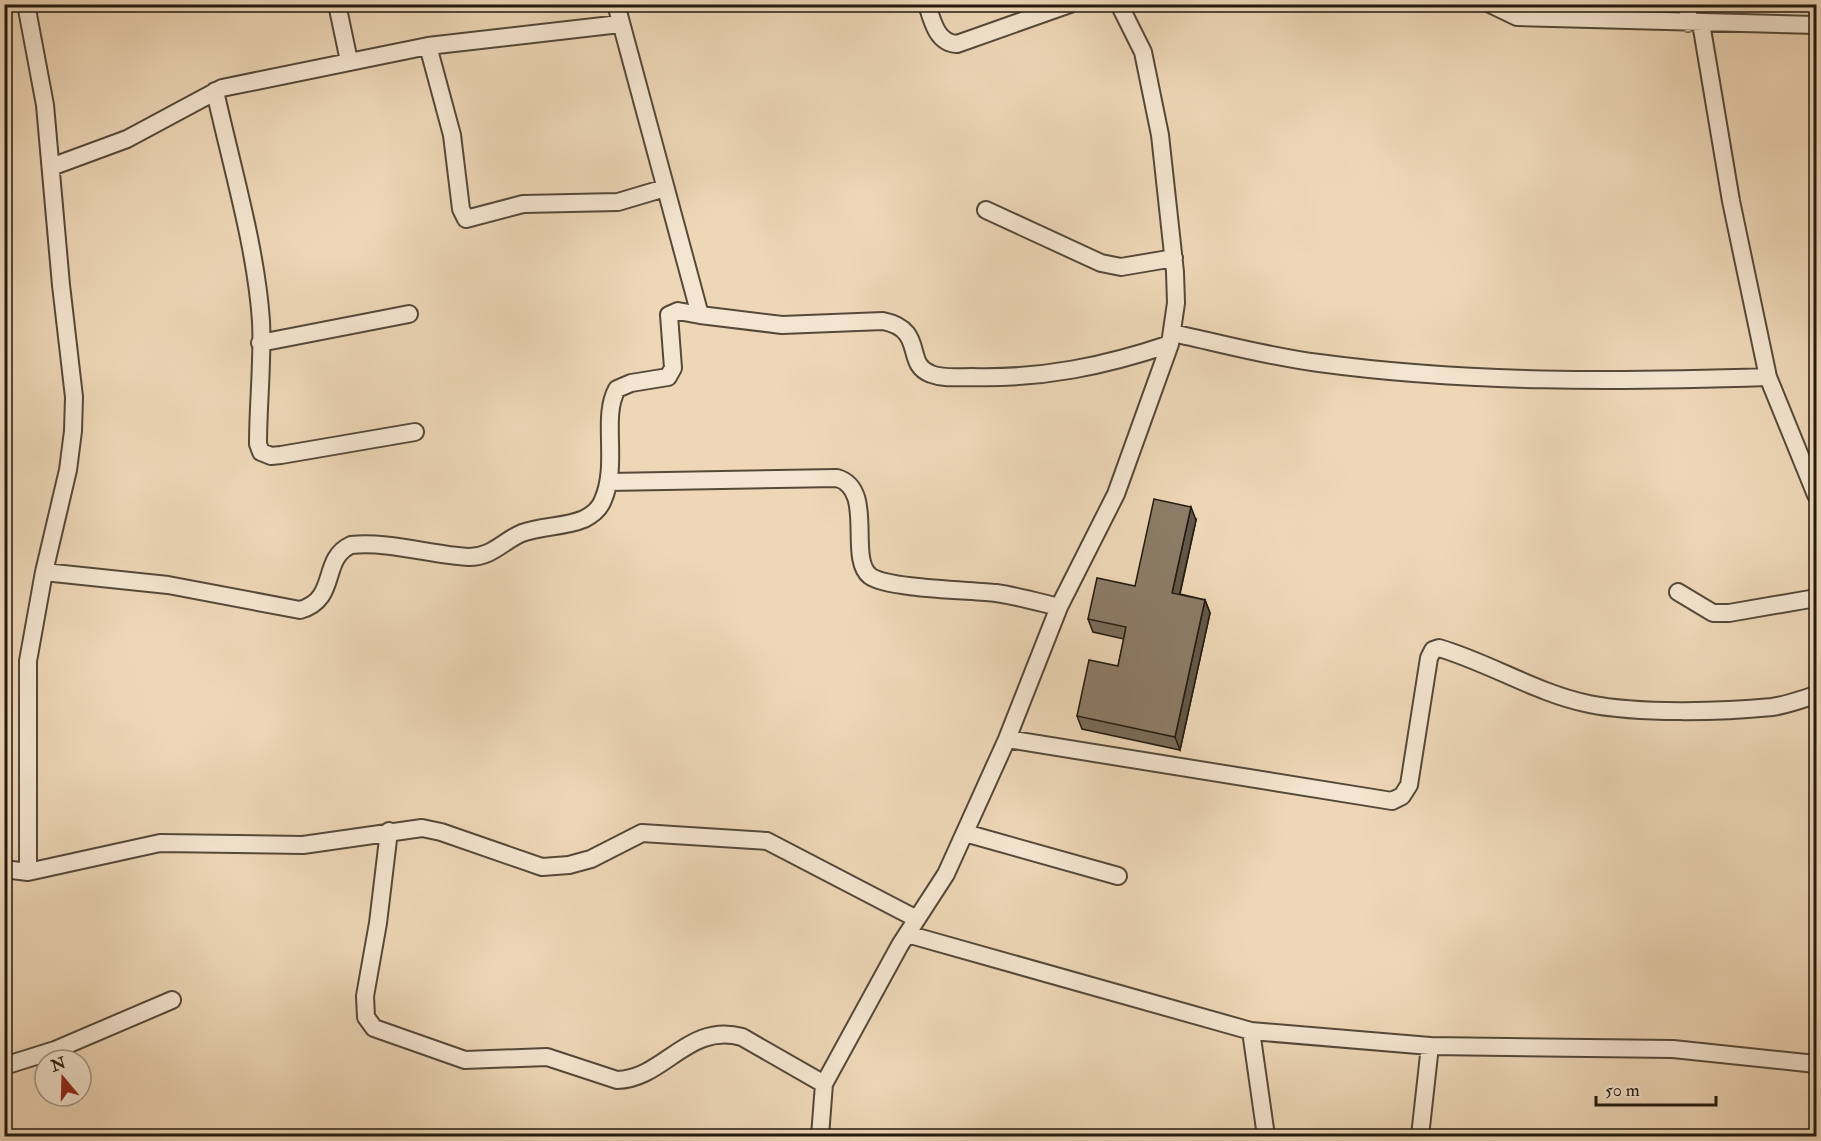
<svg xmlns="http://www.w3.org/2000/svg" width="1821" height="1141" font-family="'IM FELL Double Pica',serif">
<rect width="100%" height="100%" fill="#eed7b7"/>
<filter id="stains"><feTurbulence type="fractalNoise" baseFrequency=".00333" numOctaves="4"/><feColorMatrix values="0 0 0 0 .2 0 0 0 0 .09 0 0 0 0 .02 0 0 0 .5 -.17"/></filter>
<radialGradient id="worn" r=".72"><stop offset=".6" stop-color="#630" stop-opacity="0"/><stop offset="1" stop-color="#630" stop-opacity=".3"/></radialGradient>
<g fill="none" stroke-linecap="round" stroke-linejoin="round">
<defs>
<path id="minor" d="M26,4L45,105L61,285L74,397L73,431L68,470L44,572L28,661V872L160,843L303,845L422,828L441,832L542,867L569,865L591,859L642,833L767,841L917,919
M337,4L349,61
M616,4L700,315L782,325L883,321C927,330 903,364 931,374C944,379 959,377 972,377C1042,379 1105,366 1170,344
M927,4C932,21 937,43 957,44L1070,4
M1490,4L1517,17L1816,25
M1688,4V23
M1701,23L1731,201L1768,377L1816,495
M428,46L452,135L461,209L466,219L523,204L618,202L665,188
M215,91C231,164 256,247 261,321C263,360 258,404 258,444L261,452L271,456L281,455L415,432
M51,167L127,139L222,88L428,46L620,24
M986,210L1101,263L1121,267L1174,258
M1172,333C1220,343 1270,357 1319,363C1467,383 1619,382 1768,377
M260,343L409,314
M609,482L837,478C876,489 847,558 870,576C888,589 970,590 996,593C1017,596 1038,602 1059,607
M44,572L168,585L300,610C339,599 320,559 351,545C389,541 431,555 469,557C492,557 503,541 522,533C542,526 565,527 584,519C592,515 600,508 603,500C619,463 601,417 617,389L631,383L668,377L673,368L669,315L678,311L700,315
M1678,592L1713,613H1729L1816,598
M1007,739L1392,801L1402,796L1409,785L1429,658L1433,650L1439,648C1490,663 1536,693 1589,704C1638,714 1722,712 1772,707C1787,705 1802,699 1816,695
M389,831L378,923L365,996L366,1017L374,1028L465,1060L547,1057L617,1080C664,1079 688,1022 742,1037L824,1084
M965,833L1118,876
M4,869L28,872
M907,934L1251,1031L1430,1046L1673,1049L1816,1064
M1251,1031L1266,1136
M4,1066L55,1050L172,1000
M820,1136L824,1084L900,945L946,874L1007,739L1059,607L1116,494L1170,344L1176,303L1175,272L1160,135L1143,52L1119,4
M1420,1136L1430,1046"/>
</defs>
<!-- minor casing -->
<use href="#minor" stroke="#55493a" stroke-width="20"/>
<!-- minor -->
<use href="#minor" stroke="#f4e5d0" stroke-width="16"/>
</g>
<!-- wall -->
<path fill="#786b59" stroke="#221a10" stroke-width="1.5" d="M1196,520L1180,594L1205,600L1210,613L1180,750L1082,729L1077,716L1118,666L1124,639L1093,632L1088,619L1135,586Z"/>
<!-- shaded-wall -->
<path fill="#625748" stroke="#221a10" stroke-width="1.5" d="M1191,507L1196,520L1177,606L1172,593Z
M1205,600L1210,613L1180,750L1175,737Z"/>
<!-- building -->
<path fill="#8c7c67" stroke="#221a10" stroke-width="1.5" d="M1154,499L1191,507L1172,593L1205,600L1175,737L1077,716L1089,660L1118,666L1126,627L1088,619L1097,578L1135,586Z"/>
<!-- margin -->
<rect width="1821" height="1141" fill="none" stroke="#eed7b7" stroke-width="24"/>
<rect x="6" y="6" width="1809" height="1129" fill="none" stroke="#221a10" stroke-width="3"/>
<rect x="12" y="12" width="1797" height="1117" fill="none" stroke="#221a10" stroke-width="1.5"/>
<!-- north arrow -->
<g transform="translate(63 1078) rotate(341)"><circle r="28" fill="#f4e5d0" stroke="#a09483" stroke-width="1.5"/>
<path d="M0-4.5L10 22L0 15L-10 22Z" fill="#8f2418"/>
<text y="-9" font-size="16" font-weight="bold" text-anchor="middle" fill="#221a10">N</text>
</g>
<!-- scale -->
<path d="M1596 1096v9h120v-9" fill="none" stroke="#221a10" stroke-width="3"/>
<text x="1605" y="1096" font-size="18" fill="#221a10" stroke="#f4e5d0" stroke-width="4.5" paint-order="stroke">50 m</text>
<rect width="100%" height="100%" filter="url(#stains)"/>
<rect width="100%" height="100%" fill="url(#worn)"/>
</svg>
